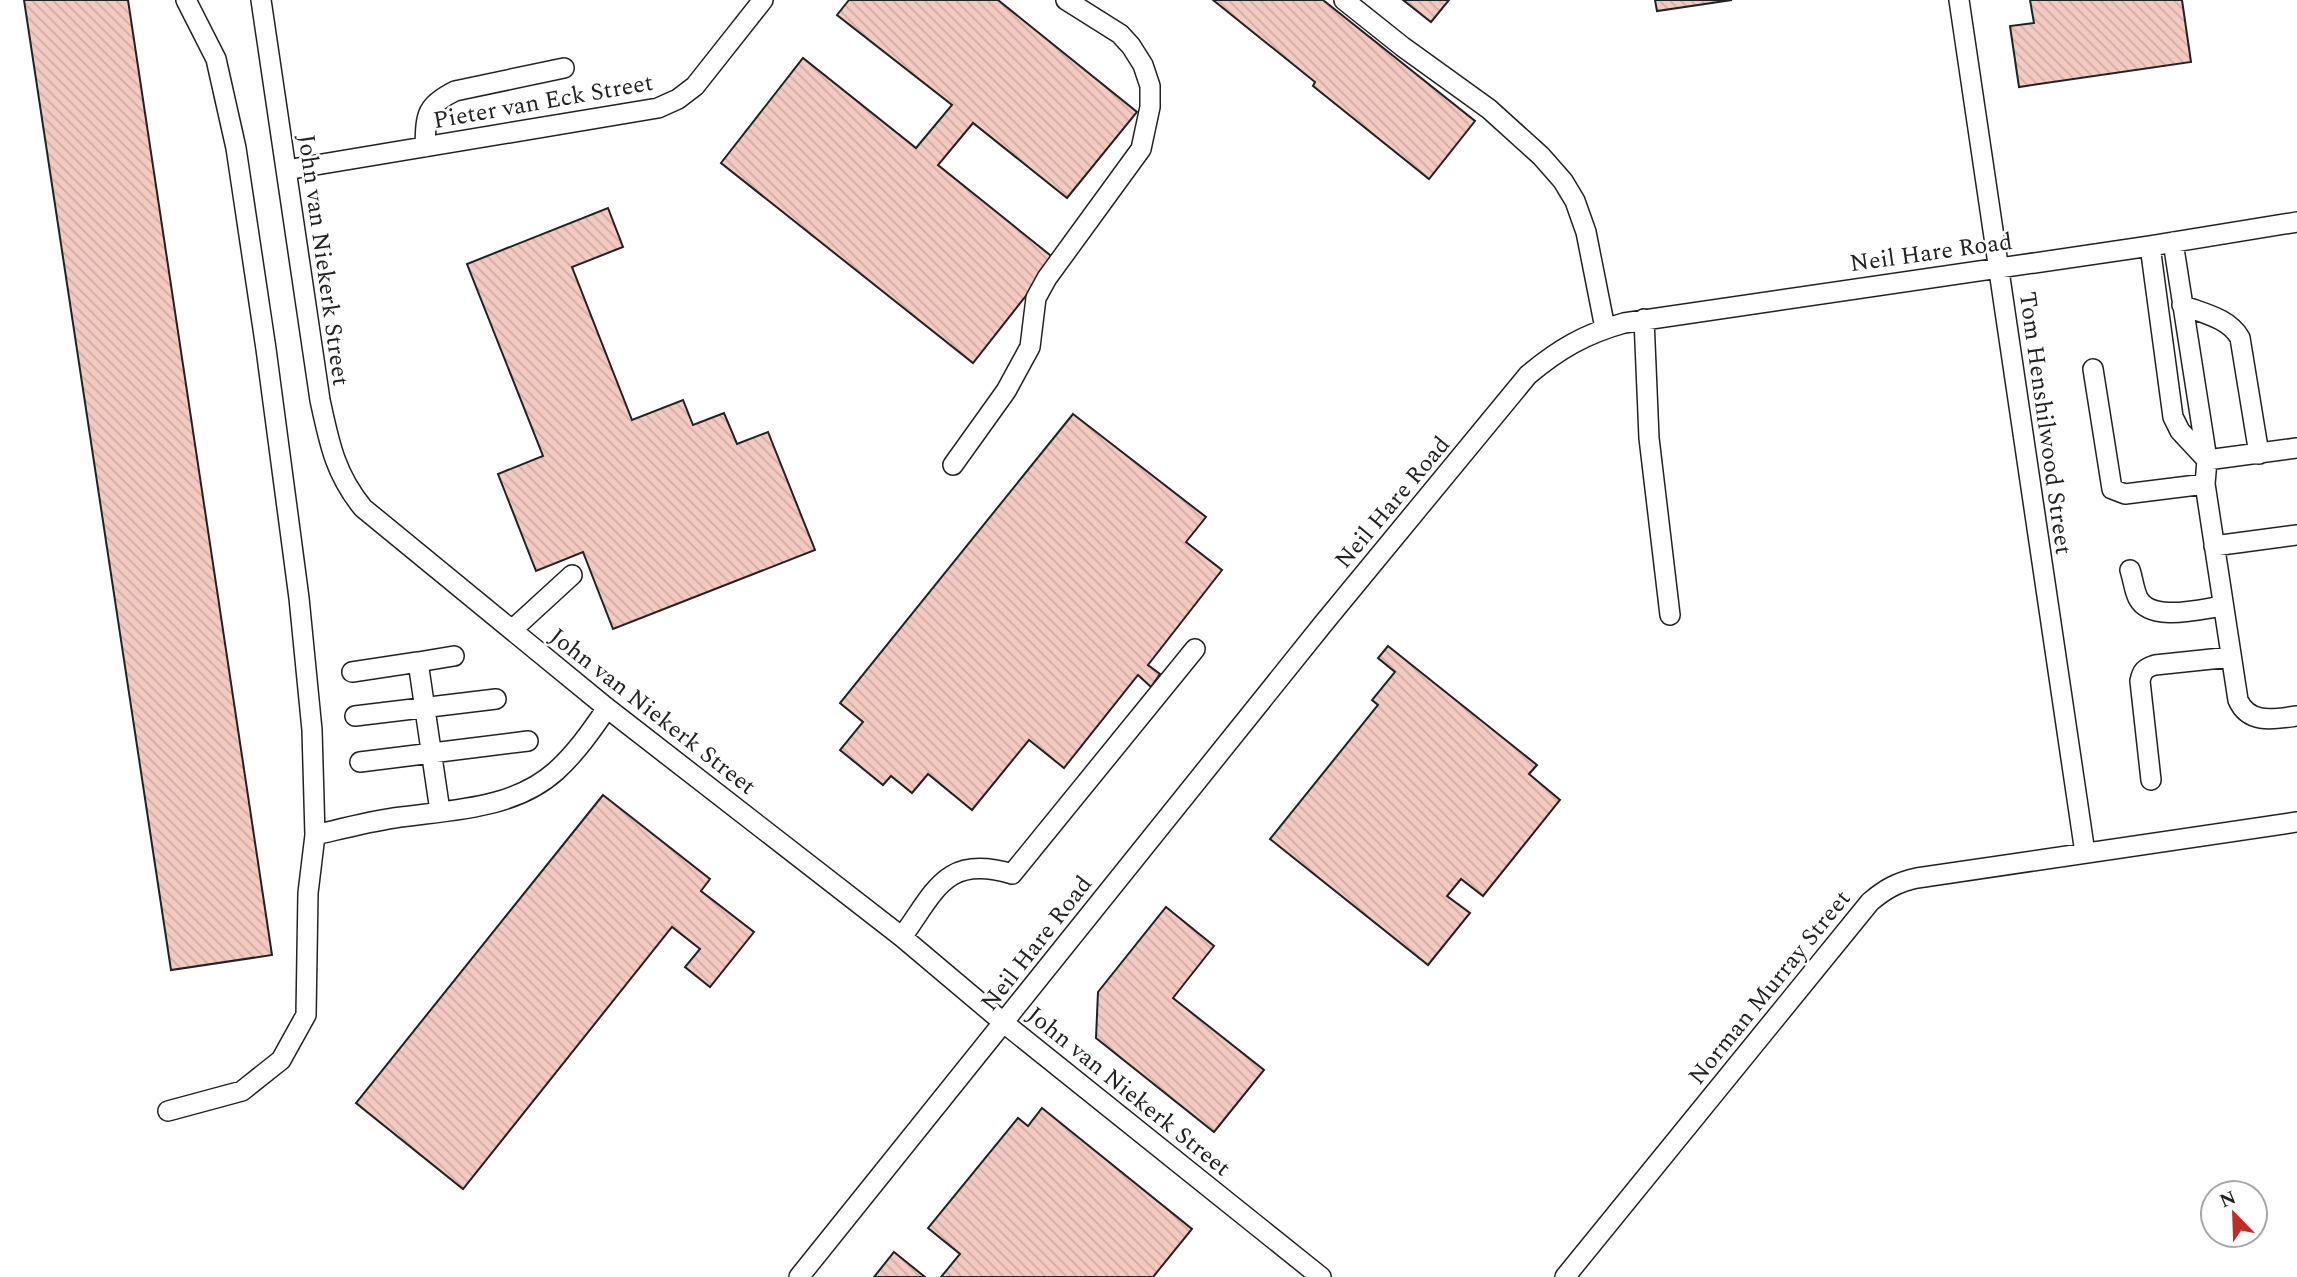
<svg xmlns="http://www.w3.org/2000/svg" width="2297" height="1277" font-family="Spectral,serif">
<defs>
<pattern id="building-back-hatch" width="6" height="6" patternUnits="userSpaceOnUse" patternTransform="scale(1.75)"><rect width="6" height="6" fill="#f3c9c0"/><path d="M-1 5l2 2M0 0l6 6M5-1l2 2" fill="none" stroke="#d0aca5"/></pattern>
</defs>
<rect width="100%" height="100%" fill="#fff"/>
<!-- building -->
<path fill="url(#building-back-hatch)" stroke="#222" stroke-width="2" d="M24,0H128L272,955L171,970Z
M849,0H998L1137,112L1067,198L973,123L938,165L1055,259L973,363L721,163L803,58L916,148L952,105L837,15Z
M1213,0H1323L1475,121L1429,179L1313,86L1315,82Z
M1403,0H1449L1431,22Z
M1655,0H1732L1657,11Z
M2030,0H2182L2191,62L2019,87L2010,26L2034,23Z
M608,208L623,247L572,267L632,420L683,400L693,425L724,413L737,444L768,432L815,550L613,629L583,552L536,571L498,474L543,456L467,264Z
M1073,414L1206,517L1186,542L1222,570L1148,665L1160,674L1151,687L1138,675L1064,768L1029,740L972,810L928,774L912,793L891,776L883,785L840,750L863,722L840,703Z
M1388,646L1537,765L1529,774L1560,800L1483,896L1461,879L1447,896L1470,913L1428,965L1270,839L1378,705L1372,700L1395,672L1378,658Z
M603,795L710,879L701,891L754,932L710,987L685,967L700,949L672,927L463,1189L356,1103Z
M1166,907L1214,946L1173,998L1264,1070L1214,1132L1096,1038L1098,992Z
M1042,1108L1192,1229L1153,1277H941L960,1254L928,1228L1018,1118L1028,1126Z
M894,1252L925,1277H874Z"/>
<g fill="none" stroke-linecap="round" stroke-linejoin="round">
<defs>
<path id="minor" d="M186,0L216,59L236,148L266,349L299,598L312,730L315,835
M261,0L320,400C329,442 335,474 363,508L607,708L902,937L1004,1023L1321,1277
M1344,0L1403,47L1489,109L1541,156L1563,181L1575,201L1586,232L1605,328
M1959,0L2085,853
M425,147C426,115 425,106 455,91L564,68
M286,170L658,108L678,99L695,86L763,0
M2173,242L2204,440L2207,460L2205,484L2238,700C2249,725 2275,719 2297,716
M2150,246L2173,417L2180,431L2207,460
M2182,305C2202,313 2229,318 2240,338L2259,454
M1644,319L1649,438L1670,615
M2093,369L2112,489L2125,494L2205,484
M2207,460L2297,448
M953,465L1006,391L1030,347L1036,298L1047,278L1141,149L1150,107V86L1143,65L1131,46L1120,34L1066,0
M2214,546L2297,535
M2130,570C2133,579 2134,590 2138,598C2151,623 2201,609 2223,606
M512,630L572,575
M418,662L454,656
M352,672L418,662L440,811
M355,716L496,699
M360,762L528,741
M2151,780L2140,681C2142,671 2145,668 2155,665L2231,657
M902,937C936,890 946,854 1012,874L1195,649
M168,1111L242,1091L281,1060L306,1015L308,893L315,835C341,829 367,822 394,818C448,810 513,810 556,771C576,753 592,730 607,708
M799,1277L1323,624L1528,375C1559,349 1585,334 1624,323L2150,246L2297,222
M1565,1277L1870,902C1885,889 1898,882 1917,878L2297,822"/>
</defs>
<!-- minor casing -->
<use href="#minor" stroke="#222" stroke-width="22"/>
<!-- minor -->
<use href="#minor" stroke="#fff" stroke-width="19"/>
</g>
<g text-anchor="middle" stroke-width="5" stroke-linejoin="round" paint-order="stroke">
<!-- street labels -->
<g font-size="24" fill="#222" stroke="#fff">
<text transform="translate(543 101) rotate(-10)" y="8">Pieter van Eck Street</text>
<text transform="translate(1931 252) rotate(-8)" y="8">Neil Hare Road</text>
<text transform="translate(324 260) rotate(82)" y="8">John van Niekerk Street</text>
<text transform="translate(2046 423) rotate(82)" y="8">Tom Henshilwood Street</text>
<text transform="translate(1392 502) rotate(-50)" y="8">Neil Hare Road</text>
<text transform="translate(653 711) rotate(38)" y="8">John van Niekerk Street</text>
<text transform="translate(1036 943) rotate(-52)" y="8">Neil Hare Road</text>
<text transform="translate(1769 987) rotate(-51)" y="8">Norman Murray Street</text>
<text transform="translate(1129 1091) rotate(39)" y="8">John van Niekerk Street</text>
</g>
</g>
<!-- north arrow -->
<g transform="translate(2234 1214) rotate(337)"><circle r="33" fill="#ffffff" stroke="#a7a7a7" stroke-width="2"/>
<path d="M0-5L12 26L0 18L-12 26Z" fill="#c62828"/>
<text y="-10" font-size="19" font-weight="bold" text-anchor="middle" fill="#222222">N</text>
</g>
</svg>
